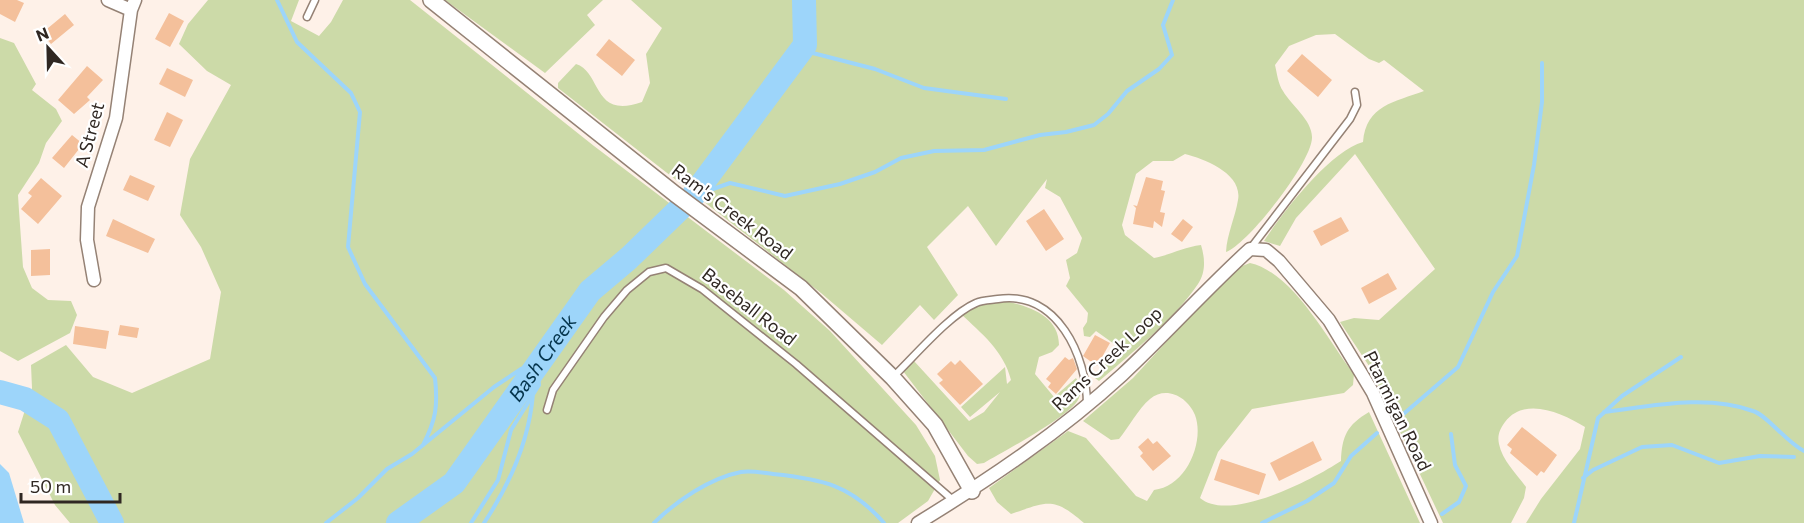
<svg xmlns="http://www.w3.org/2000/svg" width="1804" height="523" font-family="Commissioner,sans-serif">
<rect width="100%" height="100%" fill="#fef1e8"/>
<!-- green -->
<path fill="#ccdaa8" d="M208,0H299L291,21L319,36L331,22L343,0H410L594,146L784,290L830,331L916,425L935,456L940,480L928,501L898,523H70L55,505L18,432L32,388L31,365L66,345L93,377L132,393L210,359L221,292L201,247L180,215L190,159L231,85L207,71L179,44L188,24Z
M445,0H603L587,15L595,25L545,73Z
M631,0H1804V523H1526L1541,499L1580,449L1585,427C1562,413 1525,396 1505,422C1500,429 1497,435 1499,444C1502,460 1516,473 1526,487L1524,498L1511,523H1443L1369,366L1340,322L1354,318L1379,320L1435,269L1355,154L1296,218L1280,246L1264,241C1283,212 1330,151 1363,142C1366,105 1395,102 1424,91L1384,60L1379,63L1369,59L1335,34L1316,35L1289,46L1275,65C1277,73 1278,84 1283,91C1291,105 1312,120 1312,137C1313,161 1248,244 1226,252C1227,234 1235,218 1238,200C1243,174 1205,159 1185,154L1173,161H1153L1136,174L1122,225L1125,235L1154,258C1170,255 1184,247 1201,245C1205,258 1206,272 1198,284C1177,316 1129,356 1099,381L1095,378L1117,346L1096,331L1090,337L1084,336L1083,328L1087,322L1088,313L1066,286L1070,278L1066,260L1077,253L1082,238L1060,197L1045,188L1047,179L996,246L968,206L927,247L958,295L934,320L920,305L882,345L821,293L558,88V83L576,64C602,72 592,120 642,102L650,83L646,54L662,28Z
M0,38L14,43L36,84L32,90L56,109L62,121L46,143L39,163L18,195L19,211L23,267L32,288L48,300L71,301L77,315L70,333L18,361L0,351Z
M1250,263C1294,273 1327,340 1354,374L1353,385L1344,393L1252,409L1218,452L1200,498C1229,523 1312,480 1341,461C1342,436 1347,425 1369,412L1420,523H1084C1053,496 1047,502 1011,514L997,502L989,488L1068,431L1086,438L1136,496L1147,501L1154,490C1186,487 1205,442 1195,415C1188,397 1166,385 1150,399C1138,409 1129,427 1119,439L1111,440L1083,421L1133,378L1215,289L1237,268Z
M1005,301C1028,306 1059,315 1059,345L1052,352L1039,357L1035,374L1054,397L1076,378C1080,384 1082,393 1078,400C1070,416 1003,452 984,463L977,464L968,456L903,371L914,361L969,421L984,412L1000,392L970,417L961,407L1005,367L1007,384L1011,380C1004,351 981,333 961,314L971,305Z"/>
<!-- water -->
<path fill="#9dd5fa" d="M0,464L9,473L24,523H0Z"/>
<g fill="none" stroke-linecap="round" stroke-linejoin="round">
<!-- stream -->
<path stroke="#9dd5fa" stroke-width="4" d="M277,0L297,42L351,93L360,112L348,247L365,284L435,378C438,406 436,420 423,445
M801,50L875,69L924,88L1006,99
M693,196L730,183L785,196L840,184L875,172L901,158L934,151L984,150L1040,135L1066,132L1094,125L1108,114L1127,91L1159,69L1172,55L1163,25L1173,0
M0,400L25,399
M1604,412C1652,406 1707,394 1753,411C1767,415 1786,442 1804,451
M1393,423L1458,367L1493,292L1517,256L1534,165L1542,102V63
M1583,478L1593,470L1642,447L1672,445L1719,463L1760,456L1794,457
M1442,514L1459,502L1466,486L1455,465L1451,434
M326,523L358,498L387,469L412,454L494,387L521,369L537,364L539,385L511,430L498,480L471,523
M484,523C510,484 529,441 533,394
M654,523C676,501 710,478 741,472C751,470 764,473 773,474C822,479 851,485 884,523
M1262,523L1307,501L1334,483L1351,456L1377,433
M1574,523L1598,418L1622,396L1681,357"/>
<!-- river -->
<g stroke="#9dd5fa" stroke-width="24">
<path d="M0,392L25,399L58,420L112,523"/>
<path id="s1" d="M398,523L454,483L590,291L629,258L693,196L805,45L804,0"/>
</g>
</g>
<!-- building -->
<path fill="#f4c09b" d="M0,0H17L24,3L15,22L0,14Z
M169,13L184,21L170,47L155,39Z
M65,14L74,25L51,44L42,33Z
M609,39L635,60L622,76L596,55Z
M1302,54L1332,80L1318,97L1287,71Z
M87,66L103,80L87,97L90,100L74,114L58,100Z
M167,68L193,80L185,97L159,84Z
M167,112L183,120L170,147L154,140Z
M72,135L83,144L64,168L52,158Z
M130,175L155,186L148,201L123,190Z
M1146,177L1163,181L1161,190L1165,191L1160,212L1165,213L1162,227L1154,221L1153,228L1133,224L1136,208L1133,205L1137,206Z
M41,178L62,196L38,224L21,209L32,196L28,193Z
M1044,209L1064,239L1046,251L1026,221Z
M1341,217L1349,231L1321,246L1313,231Z
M113,219L155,239L148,253L106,236Z
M1183,219L1193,227L1182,242L1171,234Z
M50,249V275L31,276V250Z
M1388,273L1397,289L1369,304L1361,288Z
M120,325L139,328L137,338L118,335Z
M75,326L109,331L106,349L73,344Z
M1095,335L1110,343L1097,366L1083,356Z
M1065,357L1069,360L1073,358L1077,369L1056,394L1048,387L1051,383L1046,379Z
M960,360L983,384L960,405L939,383L943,380L937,374L951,361L955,365Z
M1522,427L1557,455L1544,473L1541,471L1537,476L1510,453L1512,449L1507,445Z
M1148,438L1153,444L1157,441L1171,456L1153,471L1140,456L1143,453L1138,447Z
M1313,441L1322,460L1279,481L1270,463Z
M1221,459L1266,474L1259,495L1214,480Z"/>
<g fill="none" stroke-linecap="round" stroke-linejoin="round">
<defs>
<path id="service" d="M307,17L315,0
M1250,249L1350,119L1357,105L1355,92
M893,377C914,357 950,314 976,303C982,300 992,300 998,299C1057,290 1087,356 1087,405
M547,410L553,390L604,317L627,290L649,272L666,268L702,289L796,364L954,501"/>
<path id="minor" d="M108,0L131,10
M94,280L87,240L88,207L116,118L131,10L135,0
M918,523C990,479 1060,432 1122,375C1166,334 1206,289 1250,249L1266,250L1279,261L1329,320L1373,393L1431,523"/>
<path id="tertiary" d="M431,0L675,194L801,288L893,378L935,425L972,491"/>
</defs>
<!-- service casing -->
<use href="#service" stroke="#958275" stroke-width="9"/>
<!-- minor casing -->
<use href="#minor" stroke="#958275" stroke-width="15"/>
<!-- tertiary casing -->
<use href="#tertiary" stroke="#958275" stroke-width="18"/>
<!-- service -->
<use href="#service" stroke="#fff" stroke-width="6"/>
<!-- minor -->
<use href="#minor" stroke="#fff" stroke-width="12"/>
<!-- tertiary -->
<use href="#tertiary" stroke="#fff" stroke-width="15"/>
</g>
<g text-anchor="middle" stroke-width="4.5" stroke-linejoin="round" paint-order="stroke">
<!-- street labels -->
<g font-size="18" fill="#2f2722" stroke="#fff">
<text transform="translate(90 135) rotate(-75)" y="6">A Street</text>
<text transform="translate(732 212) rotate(37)" y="6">Ram's Creek Road</text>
<text transform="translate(749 307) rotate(38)" y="6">Baseball Road</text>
<text transform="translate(1107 359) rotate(-43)" y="6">Rams Creek Loop</text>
<text transform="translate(1397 411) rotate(64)" y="6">Ptarmigan Road</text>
</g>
<!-- water labels -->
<g font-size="20" font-style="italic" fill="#05354d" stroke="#fff">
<text dy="7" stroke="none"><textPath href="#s1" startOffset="222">Bash Creek</textPath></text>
</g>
</g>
<!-- north arrow -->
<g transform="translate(48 48) rotate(338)" stroke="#ffffff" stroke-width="4.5" paint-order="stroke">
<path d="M0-4.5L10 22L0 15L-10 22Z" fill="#2f2722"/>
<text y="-9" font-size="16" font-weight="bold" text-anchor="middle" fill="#2f2722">N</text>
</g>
<!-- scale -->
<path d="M21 493v9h99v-9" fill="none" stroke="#2f2722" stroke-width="3"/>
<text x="30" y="493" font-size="18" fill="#2f2722" stroke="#ffffff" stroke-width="4.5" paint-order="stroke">50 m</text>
</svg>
